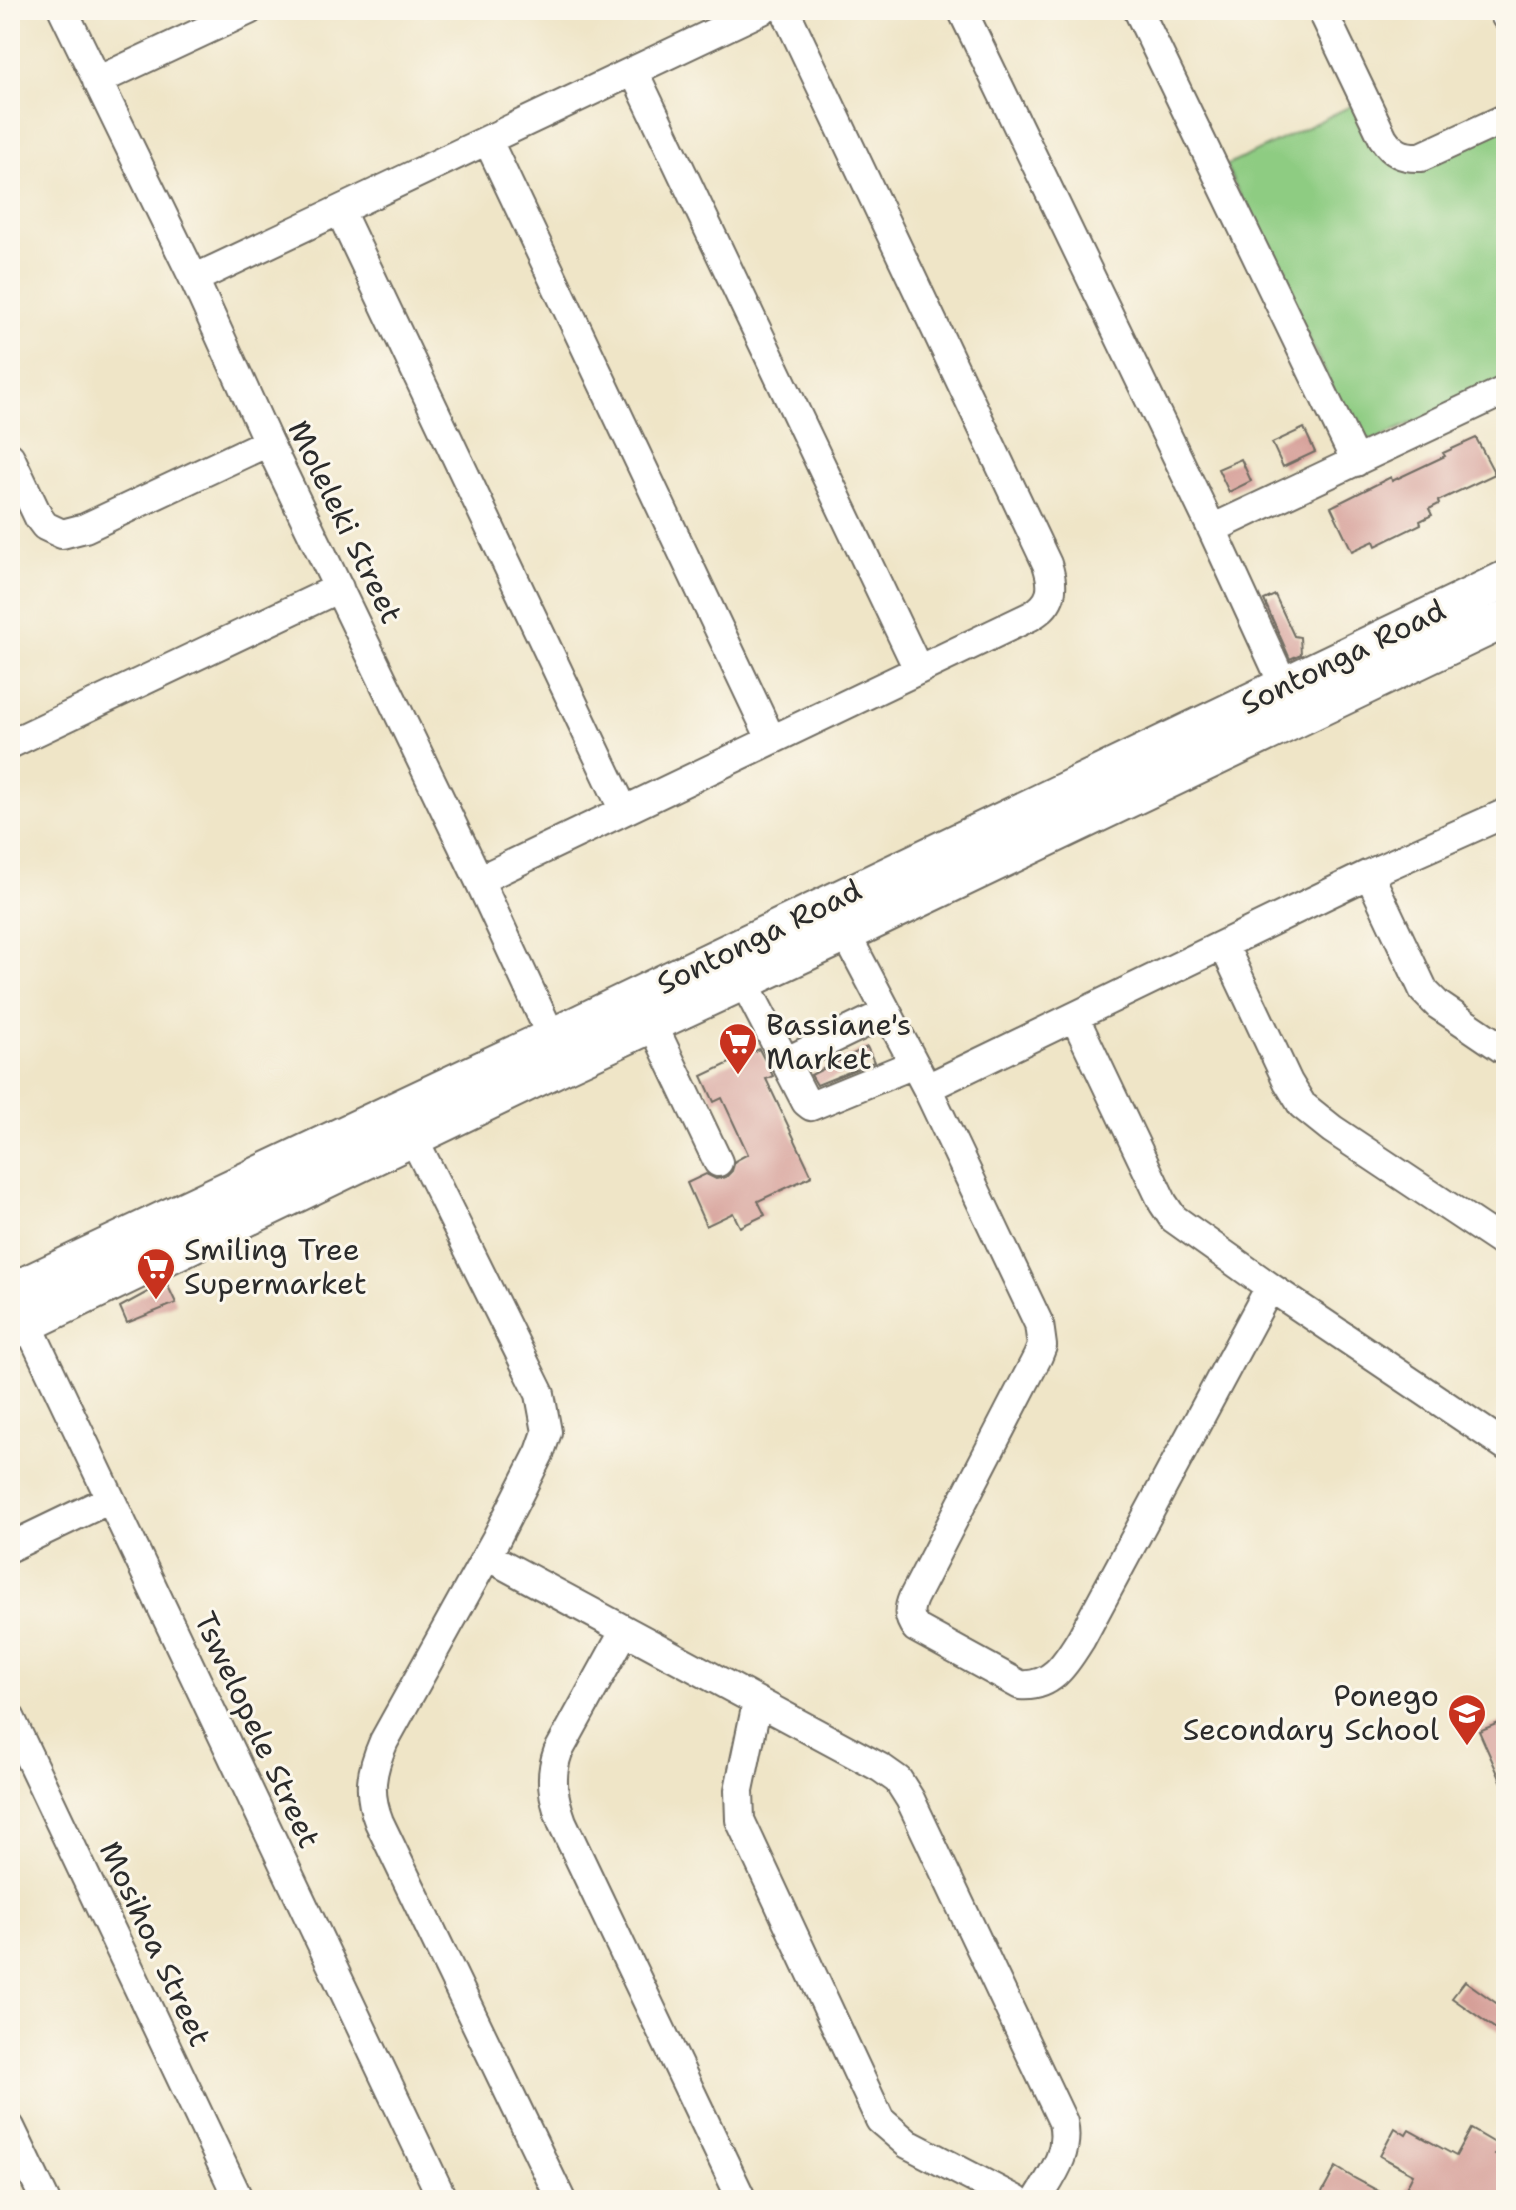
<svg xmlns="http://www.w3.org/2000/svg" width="1516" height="2210" font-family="'Shantell Sans',sans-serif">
<rect width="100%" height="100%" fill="#fbf7ec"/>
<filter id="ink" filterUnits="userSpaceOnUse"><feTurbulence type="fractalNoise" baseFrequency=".0125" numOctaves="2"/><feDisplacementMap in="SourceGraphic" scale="16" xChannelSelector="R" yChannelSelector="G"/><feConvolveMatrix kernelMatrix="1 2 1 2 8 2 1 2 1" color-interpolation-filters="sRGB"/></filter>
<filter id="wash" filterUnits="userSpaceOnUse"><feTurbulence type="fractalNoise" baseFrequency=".006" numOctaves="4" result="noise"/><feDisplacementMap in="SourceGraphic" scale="32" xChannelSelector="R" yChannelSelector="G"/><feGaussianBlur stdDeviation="1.8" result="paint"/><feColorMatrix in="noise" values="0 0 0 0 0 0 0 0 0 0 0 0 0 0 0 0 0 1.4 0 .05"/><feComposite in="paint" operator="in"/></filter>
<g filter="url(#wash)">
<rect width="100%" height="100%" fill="#efe5c7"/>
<!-- green -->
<path fill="#8ecc82" stroke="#5c7c56" stroke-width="2" d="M1357,103L1385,153L1506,127V381L1372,441L1353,431L1226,166Z"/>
<g id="blocks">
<!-- building -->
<path fill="#d69f98" d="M1304,428L1315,452L1283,467L1272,443Z
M1476,438L1495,474L1438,501L1439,504L1429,509L1432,515L1420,521L1421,524L1376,546L1374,541L1352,551L1331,507L1391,477L1392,481L1445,456L1443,453Z
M1241,459L1251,481L1229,492L1218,469Z
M1275,595L1294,636L1300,637L1301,654L1290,659L1264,600Z
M867,1047L874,1062L817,1085L811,1075Z
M759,1049L773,1076L766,1079L812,1176L758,1201L765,1215L740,1227L733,1213L706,1226L687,1183L706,1174L716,1179L726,1177L732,1171L735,1161L748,1154L722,1098L714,1102L702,1076Z
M166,1282L176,1303L127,1323L120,1307Z
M1506,1720V1792L1479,1731Z
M1465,1981L1506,2010V2036L1452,1998Z
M1395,2128L1406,2135L1409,2130L1456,2156L1471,2129L1500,2146L1495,2154L1506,2161V2200H1400L1413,2174L1380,2156Z
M1336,2167L1354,2178L1395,2200H1318Z"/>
</g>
</g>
<g filter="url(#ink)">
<use href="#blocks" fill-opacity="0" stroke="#706c62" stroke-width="2"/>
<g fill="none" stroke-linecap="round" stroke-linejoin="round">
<defs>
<path id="minor" d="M63,10L194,279L268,442L479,880L559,1053
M962,10L1212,529L1292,703
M1138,10L1356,462
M1322,10L1383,138C1393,153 1403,158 1421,157L1506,118
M1503,10L1506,17
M634,72L918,669
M97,81L249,10
M488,141L771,739
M340,211L623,809
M194,279L762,10
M10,457L39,518L45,526L62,534L85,528L268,442
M1212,529L1506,390
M10,744L339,588
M1369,874L1424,991L1438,1005L1506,1051
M479,880L1031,616C1053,603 1055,588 1047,564L785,10
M838,919L927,1088L1039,1324L1042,1346L1038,1356L913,1598C908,1610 908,1617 916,1628L1020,1685C1052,1688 1066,1663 1081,1639L1270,1287
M1224,946L1288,1082L1302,1105L1332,1129L1506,1245
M743,980L806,1102L811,1106L914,1064
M1075,1018L1163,1203L1173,1218L1270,1287L1506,1446
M652,1023L718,1162
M785,1062L886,1013
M927,1088L1369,874L1506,813
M404,1119L540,1394L547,1432L540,1452L496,1539L384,1741C371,1771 367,1792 379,1822L561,2200
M20,1308L443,2200
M10,1547L110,1499
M487,1556L881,1768L898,1780L910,1799L1063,2122C1070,2153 1052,2175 1037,2200
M624,1632L558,1752C549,1777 553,1797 562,1822L742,2200
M757,1703L739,1790L740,1820L880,2120L908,2144L1016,2200
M10,1717L239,2200
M10,2127L45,2200"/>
<path id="major" d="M10,1292L551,1037L1506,579
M10,1332L564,1065L846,934L1506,619"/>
</defs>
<!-- minor casing -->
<use href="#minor" stroke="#706c62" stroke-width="32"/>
<!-- major casing -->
<use href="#major" stroke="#706c62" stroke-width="40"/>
<!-- minor -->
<use href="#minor" stroke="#fff" stroke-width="28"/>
<!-- major -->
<use href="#major" stroke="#fff" stroke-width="36"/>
</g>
</g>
<!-- icons -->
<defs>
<symbol id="supermarket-pin" viewBox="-11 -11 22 30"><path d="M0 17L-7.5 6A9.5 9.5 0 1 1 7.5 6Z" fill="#c8321e" stroke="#fbf7ec"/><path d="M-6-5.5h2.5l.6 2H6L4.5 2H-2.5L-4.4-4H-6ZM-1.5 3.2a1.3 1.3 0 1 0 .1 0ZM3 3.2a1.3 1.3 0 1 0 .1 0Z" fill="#fff"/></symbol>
<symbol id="school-pin" viewBox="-11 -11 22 30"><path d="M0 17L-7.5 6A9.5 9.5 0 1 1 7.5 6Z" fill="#c8321e" stroke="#fbf7ec"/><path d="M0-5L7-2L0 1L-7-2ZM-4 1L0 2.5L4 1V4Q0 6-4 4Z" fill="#fff"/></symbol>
</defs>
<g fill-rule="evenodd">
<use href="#supermarket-pin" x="716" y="1020" width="44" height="60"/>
<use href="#supermarket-pin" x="134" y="1245" width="44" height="60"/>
<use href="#school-pin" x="1445" y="1691" width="44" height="60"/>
</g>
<g text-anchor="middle" stroke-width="6" stroke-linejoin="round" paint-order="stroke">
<!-- street labels -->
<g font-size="30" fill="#2b2b2b" stroke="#fbf7ec">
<text transform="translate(345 522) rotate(64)" y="10">Moleleki Street</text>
<text transform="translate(1343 657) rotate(-26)" y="10">Sontonga Road</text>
<text transform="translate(759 937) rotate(-26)" y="10">Sontonga Road</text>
<text transform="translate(257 1730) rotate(65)" y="10">Tswelopele Street</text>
<text transform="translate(155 1944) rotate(65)" y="10">Mosihoa Street</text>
</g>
<!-- poi labels -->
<g font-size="30" fill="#2b2b2b" stroke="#fbf7ec" text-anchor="start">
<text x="766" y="1035">Bassiane's<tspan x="766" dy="34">Market</tspan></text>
<text x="184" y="1260">Smiling Tree<tspan x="184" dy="34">Supermarket</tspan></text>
<text x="1439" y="1706" text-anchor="end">Ponego<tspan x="1439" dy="34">Secondary School</tspan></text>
</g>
</g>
<!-- margin -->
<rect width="1516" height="2210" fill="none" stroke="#fbf7ec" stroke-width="40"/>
</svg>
